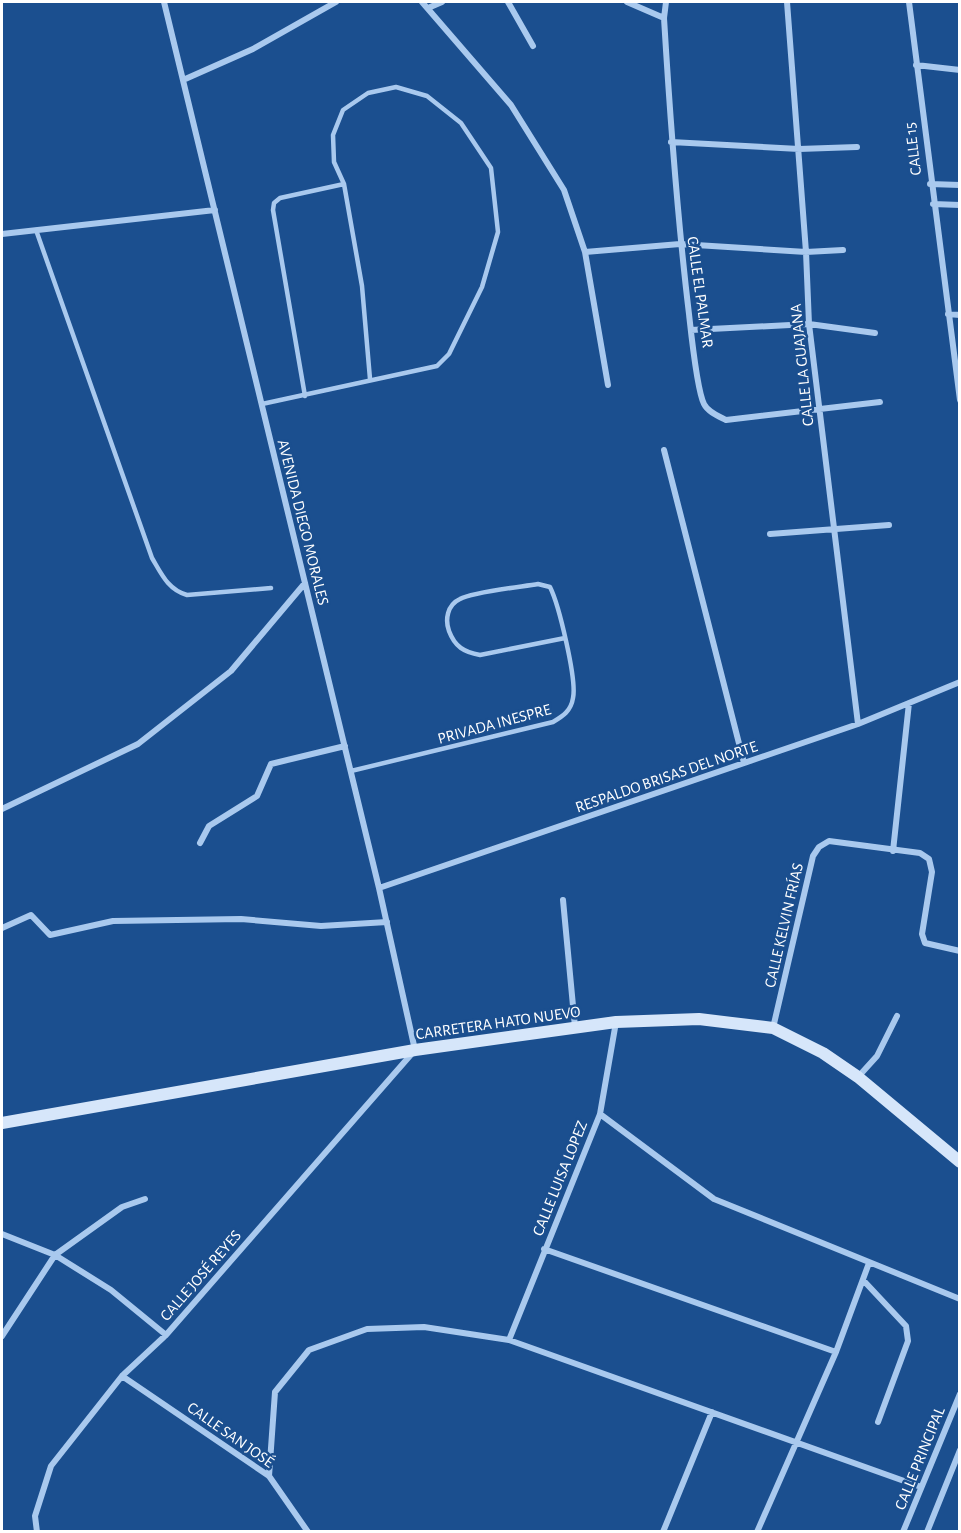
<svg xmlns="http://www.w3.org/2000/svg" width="961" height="1533" font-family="'Alegreya Sans',sans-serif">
<rect width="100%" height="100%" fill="#1b4f8f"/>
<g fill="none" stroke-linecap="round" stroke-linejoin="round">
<!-- lane -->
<path stroke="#a9c9ee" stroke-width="4.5" d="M36,230L152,558C161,573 168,590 187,595L271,588
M305,396L273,210L274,203L280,198L344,184
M262,404L437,366L449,354L482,287L498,232L491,168L461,123L427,96L396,87L368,93L343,110L333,135L334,162L344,184L362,286L370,379
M351,771L553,722C563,716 571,711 573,698C577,680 559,605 550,587L538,584C520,587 473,592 460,599C447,605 445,620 449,631C455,647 464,652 480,655L565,638"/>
<!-- street -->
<path stroke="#a9c9ee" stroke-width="6" d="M422,2L511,105L564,190L585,252L608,385
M508,2L533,46
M627,2L664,18
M666,2L664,18C670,117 677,215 689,314C691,332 697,390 704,404C708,412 718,416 726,420L880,402
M787,2L806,252L809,324L858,724
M909,2L960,400
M428,8L442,2
M916,65L960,70
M183,80L253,49L336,2
M671,142L799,149L857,147
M930,184L960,185
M933,204L960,205
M2,234L215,210
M585,252L680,244L806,252L843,250
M948,314L960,315
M691,330L809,324L875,333
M664,450L744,763
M770,534L889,525
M2,809L138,744L231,671L305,583
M200,843L209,826L257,796L271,764L345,746
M893,851L909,703
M379,888L858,724L960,682
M563,900L575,1027
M2,928L31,915L50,935L113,921L241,919L321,926L387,922
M773,1028L813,856L819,847L829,841L920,853L929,859L932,872L922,934L925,943L960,951
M858,1077L877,1056L897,1016
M600,1114L714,1199L960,1299
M2,1234L55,1255L111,1290L166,1335
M544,1249L836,1352
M863,1280L906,1326L908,1341L878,1422
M2,1336L55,1255L122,1207L145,1199
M509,1340L600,1114L616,1022
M122,1376L269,1476L308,1532
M269,1476L275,1392L309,1350L367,1329L424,1327L509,1340L921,1487
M37,1532L35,1516L51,1466L122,1376L166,1335L415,1050L379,888L164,2
M663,1532L712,1412
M757,1532L836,1352L869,1263
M903,1532L960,1394
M927,1532L960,1450"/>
<!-- secondary -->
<path stroke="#d6e6fa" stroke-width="12" d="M2,1123L415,1050L616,1022L699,1019L773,1028L823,1053L858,1077L960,1162"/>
</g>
<g text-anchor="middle" stroke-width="5" stroke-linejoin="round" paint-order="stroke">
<!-- street labels -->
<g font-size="16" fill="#fff" stroke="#1b4f8f">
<text transform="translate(912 149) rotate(-97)" y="6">CALLE 15</text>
<text transform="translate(701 292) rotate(82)" y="6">CALLE EL PALMAR</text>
<text transform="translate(801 365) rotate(-96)" y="6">CALLE LA GUAJANA</text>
<text transform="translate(304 522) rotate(76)" y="6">AVENIDA DIEGO MORALES</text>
<text transform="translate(494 723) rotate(-15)" y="6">PRIVADA INESPRE</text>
<text transform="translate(666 776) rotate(-19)" y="6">RESPALDO BRISAS DEL NORTE</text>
<text transform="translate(783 925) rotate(-77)" y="6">CALLE KELVIN FRÍAS</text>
<text transform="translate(498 1022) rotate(-8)" y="6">CARRETERA HATO NUEVO</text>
<text transform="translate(559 1178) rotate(-68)" y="6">CALLE LUISA LOPEZ</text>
<text transform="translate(200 1275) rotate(-49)" y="6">CALLE JOSÉ REYES</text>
<text transform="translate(231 1434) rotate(35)" y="6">CALLE SAN JOSÉ</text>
<text transform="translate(919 1458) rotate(-68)" y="6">CALLE PRINCIPAL</text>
</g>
</g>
<!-- border -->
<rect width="961" height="1533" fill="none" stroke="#ffffff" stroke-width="6"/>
</svg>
